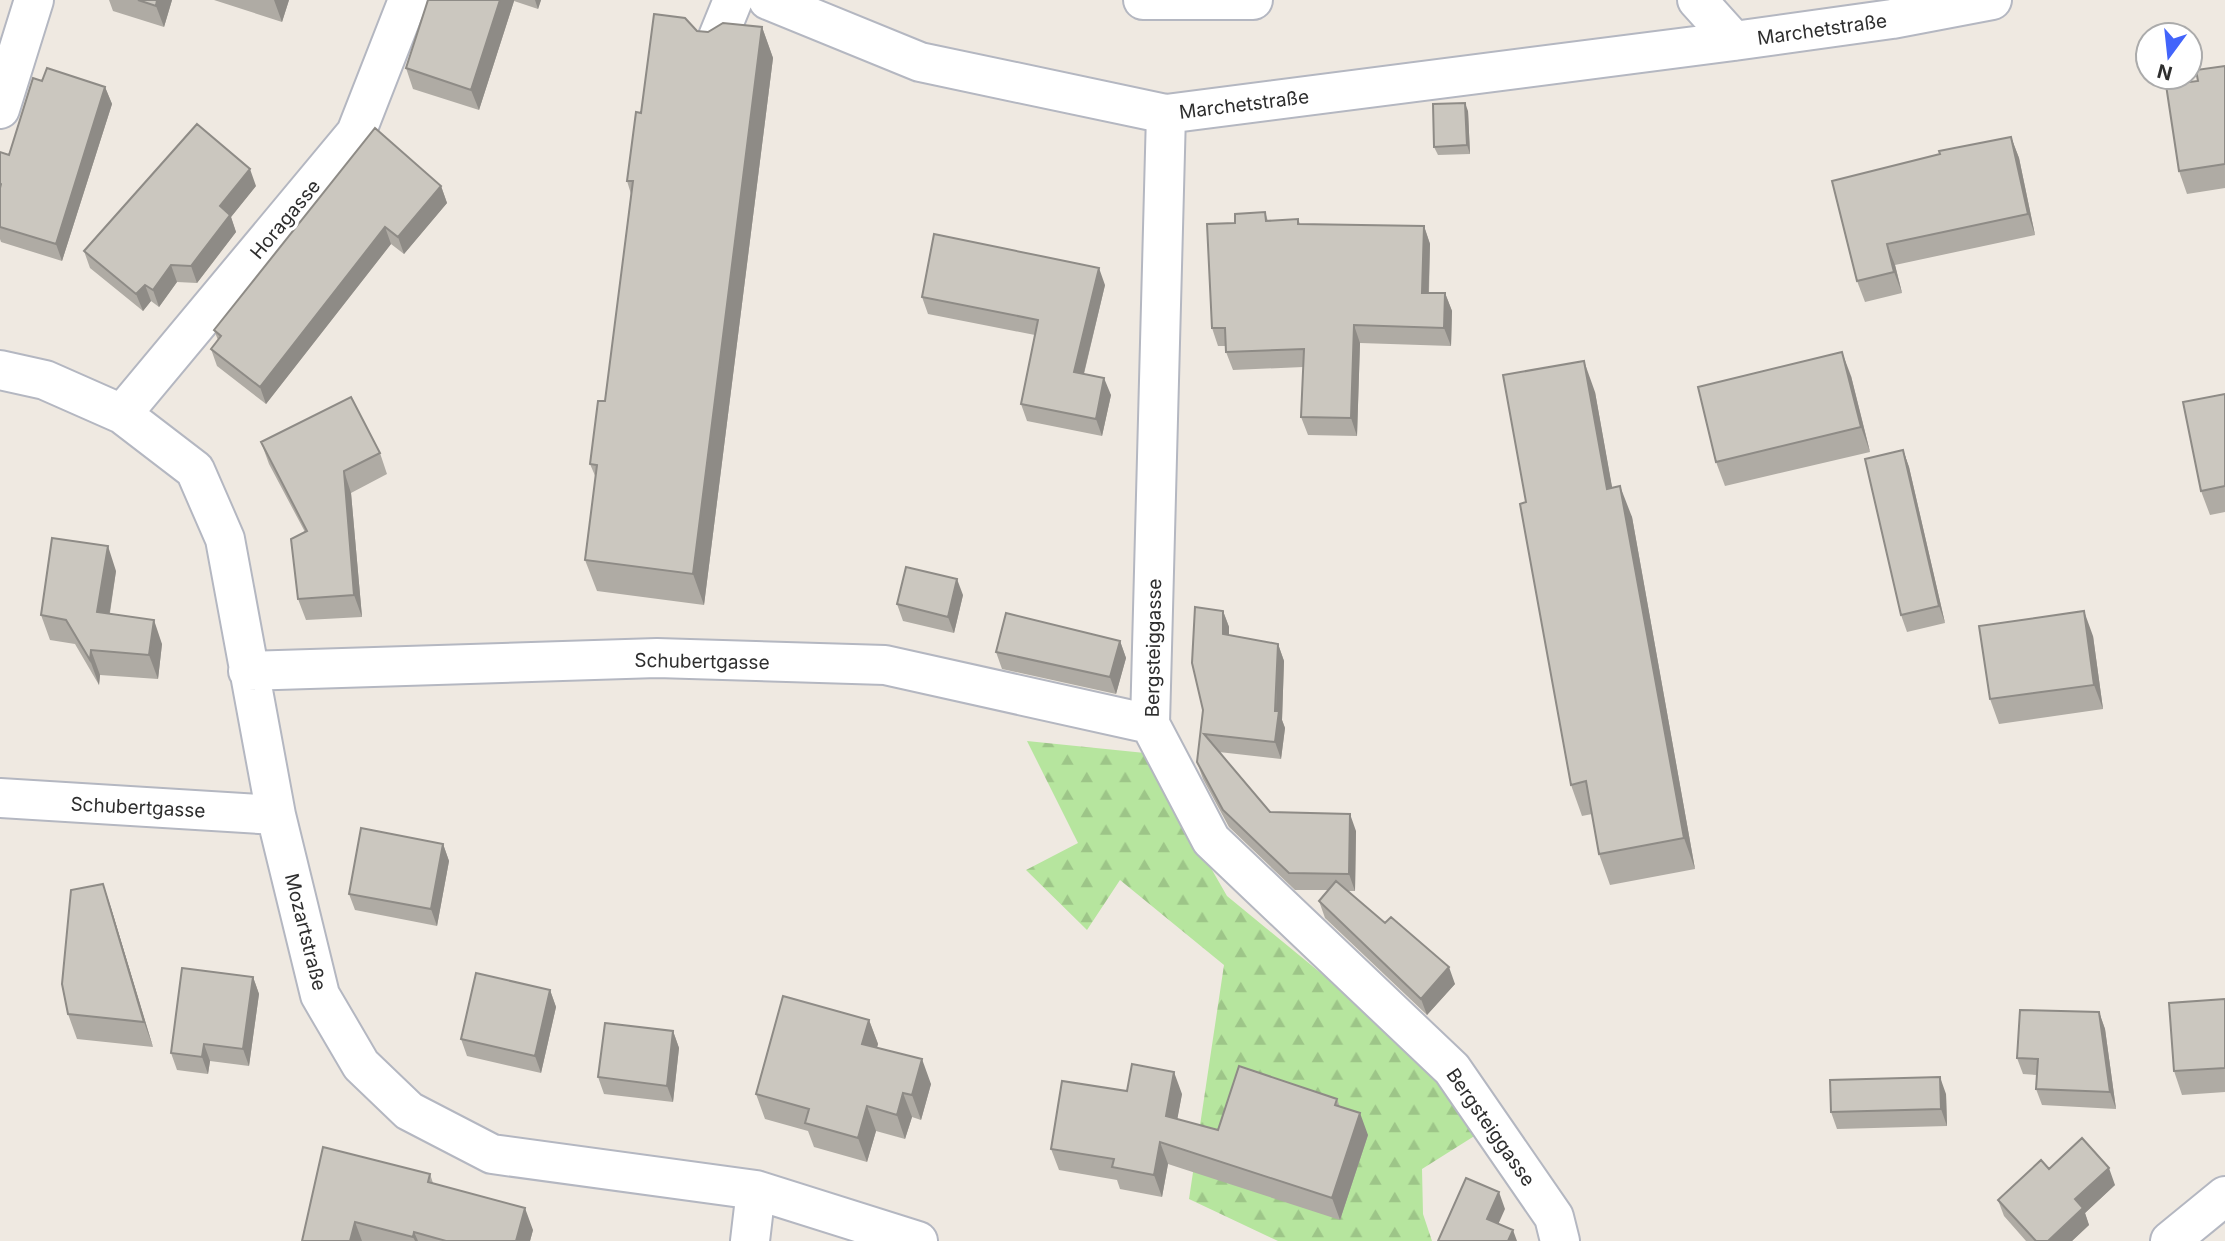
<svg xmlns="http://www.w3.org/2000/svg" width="2225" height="1241" font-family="Inter,sans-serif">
<defs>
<pattern id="forest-firs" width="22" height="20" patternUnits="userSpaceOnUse" patternTransform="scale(1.75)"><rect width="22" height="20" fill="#b6e59e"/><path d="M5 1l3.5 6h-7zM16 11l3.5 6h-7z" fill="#9dc588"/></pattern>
</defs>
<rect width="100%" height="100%" fill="#efe9e1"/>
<!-- forest -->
<path fill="url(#forest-firs)" d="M1027,741L1145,753L1227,896L1434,1066L1476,1135L1422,1169L1423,1214L1432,1241H1278L1189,1199L1224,965L1120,880L1087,930L1026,870L1078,843Z"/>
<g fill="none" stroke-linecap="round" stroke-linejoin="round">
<defs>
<path id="street" d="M768,0L920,62L1166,114L1734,41L1892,19L1992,0
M1143,0H1253
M1697,0L1734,41
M716,42L733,0
M0,109L34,0
M1166,114L1150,724L1211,840L1452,1069L1554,1217L1560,1241
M0,370L45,380L122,414L195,470L225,539L276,815L320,995L361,1065L409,1111L492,1154L756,1190L918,1241
M122,414L356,133L408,0
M248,671L657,658L885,665L1150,724
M0,798L276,815
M750,1241L756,1190
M2170,1241L2225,1196"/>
</defs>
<!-- street casing -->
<use href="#street" stroke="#b4b7c1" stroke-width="42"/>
<!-- street -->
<use href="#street" stroke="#fff" stroke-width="38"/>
</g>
<!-- wall -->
<path fill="#afaba4" d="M109,0H172L164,27L113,11Z
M214,0H289L282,22Z
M428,0H541L538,9L514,1L479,110L413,89L406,68Z
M762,27L773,58L704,605L597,591L585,560L596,478L590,464L605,401L631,194L627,181L641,113L697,31L708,32Z
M2225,66V188L2187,194L2179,171L2198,81Z
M42,81L105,87L112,104L62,261L1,242L0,239V153L9,155Z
M1468,111L1470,154L1438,155L1434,147Z
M2011,137L2019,158L2035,235L1895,265L1902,293L1865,302L1857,281L1832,181Z
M256,186L231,217L236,232L197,283L177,282L159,307L151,301L143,311L90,268L84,251Z
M441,186L447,203L404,254L391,244L266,404L217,366L211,349L218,340L214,330Z
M1265,212L1268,221L1298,219L1300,224L1424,226L1430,244L1429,293H1445L1452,311L1451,346L1360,343L1357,436L1308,435L1301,417L1303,367L1233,370L1226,352V346H1218L1212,328L1235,223Z
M1105,285L1084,374L1111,395L1102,436L1027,421L1021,404L1035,335L928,314L922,297Z
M1851,376L1870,452L1725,486L1716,462Z
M1595,392L1612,488L1632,517L1695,869L1610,885L1599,854L1592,814L1582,816L1571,785L1526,502Z
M2225,394V512L2210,515L2201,491Z
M261,442L380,453L387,474L351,493L362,617L306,620L298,599L305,532L269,464Z
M1903,450L1909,467L1945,623L1907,632L1901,615Z
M116,571L110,613L162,644L158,679L100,675L99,685L75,644L50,640L41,615Z
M963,595L954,633L903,621L897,604Z
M1223,611L1229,627V636L1278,644L1284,661L1282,720L1285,728L1281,759L1219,752L1270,812L1356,831L1355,891H1347L1455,984L1427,1015L1325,918L1319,901L1328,890H1295L1229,827L1203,779L1197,762Z
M2093,636L2103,709L1999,724L1990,699Z
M1120,641L1126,658L1116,694L1002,669L996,652Z
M443,844L449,861L437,926L355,910L349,894Z
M103,884L111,908L153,1047L77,1039L68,1014Z
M253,977L259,994L249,1066L210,1061L208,1074L177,1070L171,1053Z
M550,990L556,1007L541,1073L467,1056L461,1039Z
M2225,999V1092L2182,1095L2174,1071Z
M2099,1012L2105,1029L2116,1109L2042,1105L2036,1089L2037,1075L2023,1074L2017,1058Z
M869,1020L878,1044L877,1047L931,1084L921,1120L912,1117L905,1139L876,1131L867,1162L814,1147L808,1131L765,1119L756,1094Z
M673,1031L679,1048L673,1102L604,1094L598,1077Z
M1127,1091L1182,1094L1177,1119L1218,1130L1337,1099L1340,1107L1368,1135L1340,1220L1168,1164L1162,1197L1120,1189L1117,1180L1059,1170L1051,1149Z
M1946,1094L1947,1126L1837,1129L1831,1112Z
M2049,1169L2115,1185L2085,1213L2089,1225L2072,1241H2026L2004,1216L1998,1200Z
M430,1174L433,1183L533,1230L530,1241H302Z"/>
<!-- shaded-wall -->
<path fill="#8e8b86" d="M157,0H172L164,27L156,6Z
M274,0H289L282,22Z
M500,0H514V1L479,110L471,90Z
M535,0H541L538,9Z
M762,27L773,58L704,605L693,574Z
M105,87L112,104L62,261L56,244Z
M1465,103L1468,111L1470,154L1467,145Z
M2011,137L2019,158L2035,235L2028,214Z
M250,169L256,186L231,217L236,232L197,283L191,266L220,206Z
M441,186L447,203L404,254L398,237Z
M1424,226L1430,244L1428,310L1422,293Z
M385,227L391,244L266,404L260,387Z
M1887,244L1895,265L1902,293L1894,272Z
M171,265L177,282L159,307L153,290Z
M1099,268L1105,285L1080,389L1074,372Z
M145,285L151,301L143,311L136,294Z
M1445,293L1452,311L1451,346L1444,328Z
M1354,325L1360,343L1357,436L1351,418Z
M1842,352L1851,376L1870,452L1861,427Z
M1584,361L1595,392L1618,520L1607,489Z
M1104,378L1111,395L1102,436L1096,419Z
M1903,450L1909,467L1945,623L1939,606Z
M344,471L351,493L362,617L354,595Z
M1620,486L1632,517L1695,869L1684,838Z
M108,546L116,571L106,636L97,612Z
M957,579L963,595L954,633L948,617Z
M1223,611L1229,627V651L1223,634Z
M2084,611L2093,636L2103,709L2094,685Z
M154,620L162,644L158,679L149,655Z
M1120,641L1126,658L1116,694L1110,677Z
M1278,644L1284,661L1282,720L1285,728L1281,759L1275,742Z
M91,650L100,675L99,685L90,660Z
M1350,814L1356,831L1355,891L1349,874Z
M443,844L449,861L437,926L431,909Z
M103,884L111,908L153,1047L144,1022Z
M1449,967L1455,984L1427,1015L1421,999Z
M253,977L259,994L249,1066L243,1049Z
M550,990L556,1007L541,1073L535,1056Z
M2099,1012L2105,1029L2116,1109L2110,1092Z
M869,1020L878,1044L871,1068L862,1044Z
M673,1031L679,1048L673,1102L667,1086Z
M204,1044L210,1061L208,1074L202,1057Z
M922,1059L931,1084L921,1120L912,1095Z
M1174,1072L1182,1094L1174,1137L1166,1116Z
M1940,1077L1946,1094L1947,1126L1941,1109Z
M903,1093L912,1117L905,1139L897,1115Z
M867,1106L876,1131L867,1162L858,1138Z
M1360,1113L1368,1135L1340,1220L1332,1198Z
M1160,1142L1168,1164L1162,1197L1154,1175Z
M2109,1168L2115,1185L2085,1213L2089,1225L2072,1241H2048L2075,1199Z
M1499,1192L1505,1209L1493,1236L1487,1219Z
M525,1208L533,1230L530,1241H516Z
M355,1222L362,1241H350Z
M1513,1230L1517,1241H1508Z
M414,1232L418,1241H415L413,1237Z"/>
<!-- building -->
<path fill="#cbc7bf" stroke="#8e8b86" stroke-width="2" d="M138,0H157L156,6Z
M428,0H500L471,90L406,68Z
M654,14L685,18L697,31L708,32L723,23L762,27L693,574L585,560L597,465L590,464L598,401H605L633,181H627L636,112L641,113Z
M2225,66V164L2179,171L2166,85L2198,81L2196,70Z
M47,68L105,87L56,244L0,227V188L1,184L0,183V152L9,155L33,78L42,81Z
M1465,103L1467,145L1434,147L1433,104Z
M197,124L250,169L220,206L230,215L191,266L171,265L153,290L145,285L136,294L84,251Z
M375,128L441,186L398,237L385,227L260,387L211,349L221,336L214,330Z
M2011,137L2028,214L1887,244L1894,272L1857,281L1832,181L1940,154L1939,151Z
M1265,212L1266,221L1298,219V224L1424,226L1422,293H1445L1444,328L1354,325L1351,418L1301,417L1304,349L1226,352L1225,328H1212L1207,224L1235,223V214Z
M934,234L1099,268L1074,372L1104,378L1096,419L1021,404L1038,320L922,297Z
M1842,352L1861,427L1716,462L1698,387Z
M1584,361L1607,489L1620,486L1684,838L1599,854L1586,781L1571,785L1520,504L1526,502L1503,375Z
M2225,394V486L2201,491L2183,402Z
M351,397L380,453L344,471L354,595L298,599L291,539L307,531L261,442Z
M1903,450L1939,606L1901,615L1865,459Z
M52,538L108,546L97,612L154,620L149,655L91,650L90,660L66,620L41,615Z
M906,567L957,579L948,617L897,604Z
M1195,607L1223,611V634L1278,644L1275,711H1279L1275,742L1204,734L1270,812L1350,814L1349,874L1289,873L1223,810L1197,762L1203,710L1192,663Z
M2084,611L2094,685L1990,699L1979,626Z
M1006,613L1120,641L1110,677L996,652Z
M361,828L443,844L431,909L349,894Z
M1336,881L1385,923L1391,917L1449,967L1421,999L1319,901Z
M103,884L144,1022L68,1014L62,984L71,890Z
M182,968L253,977L243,1049L204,1044L202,1057L171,1053Z
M476,973L550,990L535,1056L461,1039Z
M783,996L869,1020L862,1044L922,1059L912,1095L903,1093L897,1115L867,1106L858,1138L805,1123L809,1109L756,1094Z
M2225,999V1068L2174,1071L2169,1003Z
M2020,1010L2099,1012L2110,1092L2036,1089L2038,1059L2017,1058Z
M605,1023L673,1031L667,1086L598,1077Z
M1132,1064L1174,1072L1166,1116L1218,1130L1239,1066L1337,1099L1335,1105L1360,1113L1332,1198L1160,1142L1154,1175L1112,1167L1114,1159L1051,1149L1062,1081L1127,1091Z
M1940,1077L1941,1109L1831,1112L1830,1080Z
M2082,1138L2109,1168L2075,1199L2083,1208L2048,1241H2036L1998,1200L2041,1160L2049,1169Z
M323,1147L430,1174L428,1182L525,1208L516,1241H446L414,1232L413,1237L355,1222L350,1241H302Z
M1466,1178L1499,1192L1487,1219L1513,1230L1508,1241H1438Z"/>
<g text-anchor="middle" stroke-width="7" stroke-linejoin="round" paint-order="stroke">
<!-- street labels -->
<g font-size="19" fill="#2e2e2e" stroke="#fff">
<text transform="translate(1822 29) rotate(-8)" y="7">Marchetstraße</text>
<text transform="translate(1244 104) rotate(-7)" y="7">Marchetstraße</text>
<text transform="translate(285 219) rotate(-50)" y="7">Horagasse</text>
<text transform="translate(1153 648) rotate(-89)" y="7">Bergsteiggasse</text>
<text transform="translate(702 661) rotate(1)" y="7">Schubertgasse</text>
<text transform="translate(138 807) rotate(3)" y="7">Schubertgasse</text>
<text transform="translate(306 932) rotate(76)" y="7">Mozartstraße</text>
<text transform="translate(1491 1127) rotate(55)" y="7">Bergsteiggasse</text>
</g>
</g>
<!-- north arrow -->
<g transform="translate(2169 56) rotate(195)"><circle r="33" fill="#ffffff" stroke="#ababab" stroke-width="2"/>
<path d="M0-5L12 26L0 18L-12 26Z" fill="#4264fb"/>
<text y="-10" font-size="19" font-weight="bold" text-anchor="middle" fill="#2e2e2e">N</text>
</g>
</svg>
